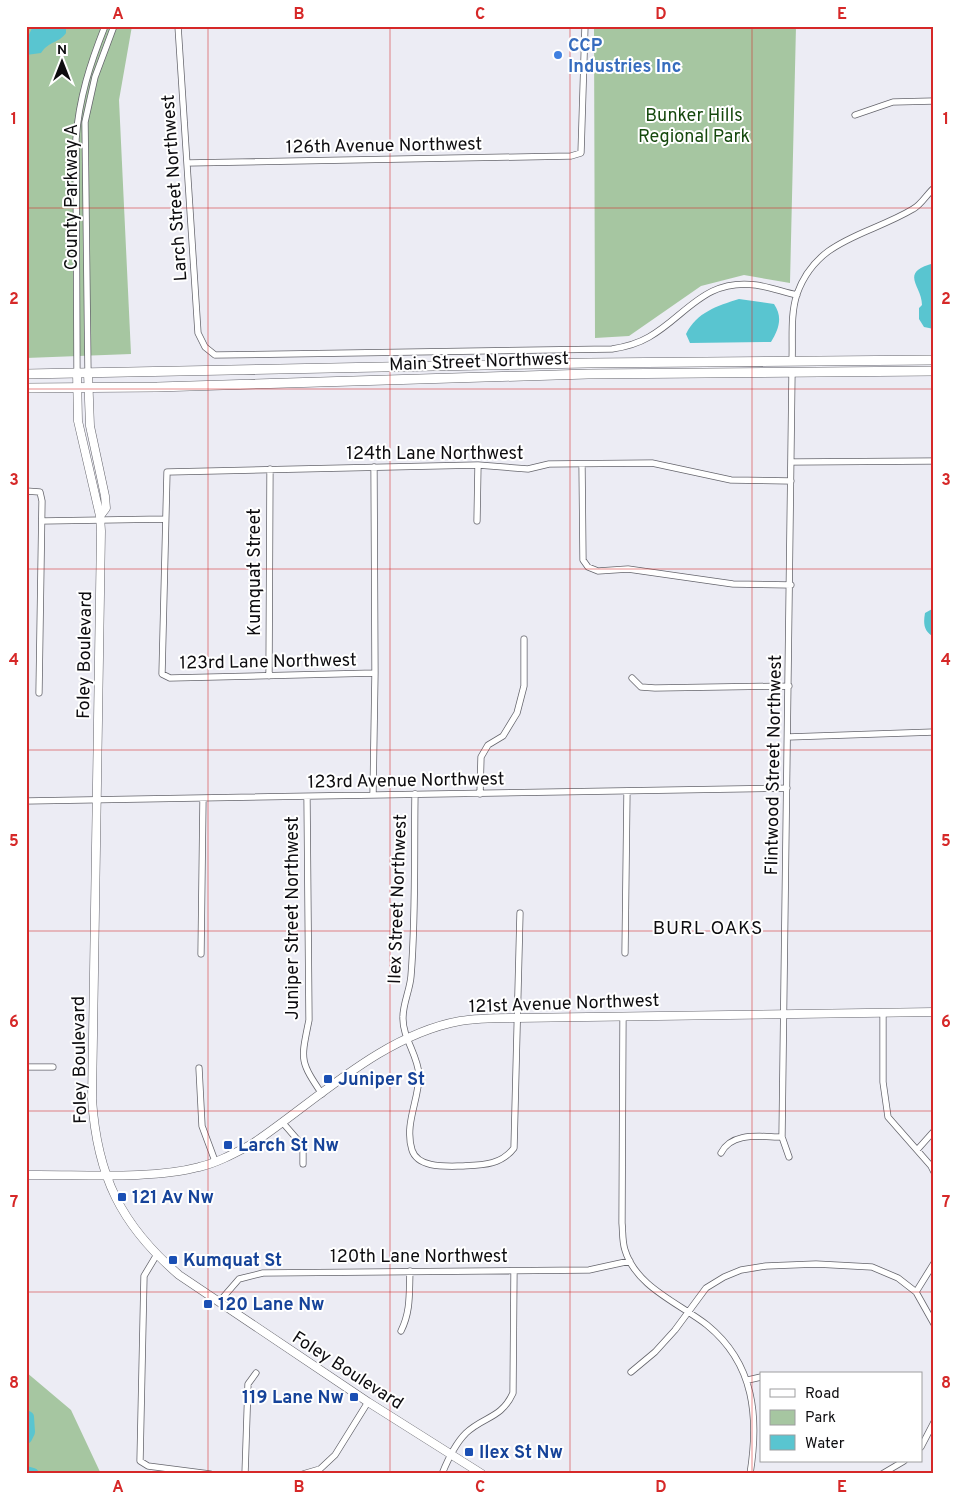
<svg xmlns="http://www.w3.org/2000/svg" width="960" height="1500" font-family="Overpass,sans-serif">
<rect width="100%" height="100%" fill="#ececf4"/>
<!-- green -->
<path fill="#a6c6a1" d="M26,26H132L119,100L131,354L26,358Z
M594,26H796L790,283L744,275L701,286L629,336L595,338Z
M26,1372L71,1410L101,1474H26Z"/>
<!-- water -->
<path fill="#59c5d0" d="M33,26H66V33C59,43 49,41 41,53L26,55V41Z
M934,263V329L924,327L919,319V308L922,305C922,285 898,273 934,263Z
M739,299L774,304C783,317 779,329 771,342L690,343L686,334C697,312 717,306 739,299Z
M934,608V637C924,632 923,624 925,613Z"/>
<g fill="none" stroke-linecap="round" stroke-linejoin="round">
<!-- river -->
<path stroke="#59c5d0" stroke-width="12" d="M26,1416L28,1417L29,1432L26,1438
M26,1472L33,1474"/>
<defs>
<path id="minor" d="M178,26L198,333L205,347L215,355L612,349C625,347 637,344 649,337C686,316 704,278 756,285C770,287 783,292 797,295
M855,115L893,102L934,101
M187,163L571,156L581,153L585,26
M792,362C793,340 790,315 797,294C817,238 868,236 913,209C921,205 927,194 934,188
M77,373L76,139C79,98 90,64 105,26
M88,373L85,122L95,77L114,26
M792,462L934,461
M582,464L583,560L588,567L598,571L628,569L733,584L791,585
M26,491L40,492L42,501L39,693
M42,521L165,519
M477,521L478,465
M375,673L170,678L162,674L167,472L478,465L528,469L549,464L652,463L731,480L791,481
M269,676L270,469
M632,678L641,687L655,688L789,686
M788,737L934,732
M415,794C414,854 416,916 411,976C410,990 403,1003 403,1017C402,1037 418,1055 419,1075C419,1100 404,1124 412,1150C418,1169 448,1166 463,1166C483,1165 501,1165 514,1148L520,913
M480,794L481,757L488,745L503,736L517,713L524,686V639
M373,795L375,673L374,467
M307,797L309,1020C301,1060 299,1060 322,1094
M26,801L787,788
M625,953L627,791
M201,954L203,798
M883,1014V1082L888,1117L931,1166L934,1172
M623,1016L622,1223C623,1232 622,1241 625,1250C636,1287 679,1303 707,1325C755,1364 759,1418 750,1474
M26,1067H53
M199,1068L202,1126L215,1161
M283,1123L303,1146V1164
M917,1150L934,1131
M721,1153C732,1131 762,1137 782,1137
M789,1157L782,1137L792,373
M156,1256L144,1276L140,1461L148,1466L210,1474
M916,1292L934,1263
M219,1302L239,1279L263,1273L589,1270L630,1261
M401,1331C411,1311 409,1293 410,1271
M631,1372L655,1352L675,1330L706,1288L724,1277L741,1270L766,1266L816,1264L872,1267L898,1278L916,1292L934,1324
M748,1380L761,1377
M921,1447L934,1422
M245,1474L248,1384L256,1373
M303,1474L320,1469L335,1455L368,1402
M442,1474C448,1459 455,1444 466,1433C484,1416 501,1419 513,1393L514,1271
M882,1474L904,1461"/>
<path id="tertiary" d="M77,373L78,421L100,516L101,531L92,1099C97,1176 121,1225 179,1275L368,1402L482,1474
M88,373L90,426L105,496L106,508L100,516
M26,1175C78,1174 150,1180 199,1167C217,1163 235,1153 252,1144C316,1101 382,1035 460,1021C479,1018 498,1018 517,1018L934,1012"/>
<path id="secondary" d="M26,374L588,363L934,360
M26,388L157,387L588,374L934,371"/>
</defs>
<!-- minor casing -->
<use href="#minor" stroke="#65656c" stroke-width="7"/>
<!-- tertiary casing -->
<use href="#tertiary" stroke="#65656c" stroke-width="9"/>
<!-- secondary casing -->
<use href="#secondary" stroke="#65656c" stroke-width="10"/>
<!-- minor -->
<use href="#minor" stroke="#fff" stroke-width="5.5"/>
<!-- tertiary -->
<use href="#tertiary" stroke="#fff" stroke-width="8"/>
<!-- secondary -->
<use href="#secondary" stroke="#fff" stroke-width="9"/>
</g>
<!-- grid -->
<path fill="none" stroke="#d62828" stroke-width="1" stroke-opacity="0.55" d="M208,26V1474M390,26V1474M570,26V1474M752,26V1474M26,208H934M26,389H934M26,569H934M26,750H934M26,931H934M26,1111H934M26,1292H934"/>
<!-- markers -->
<circle fill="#3f7fe0" stroke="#fff" stroke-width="2" cx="558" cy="55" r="5"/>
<g fill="#1a4fb4" stroke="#fff" stroke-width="2">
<rect x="323" y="1074" width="10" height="10" rx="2.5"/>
<rect x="223" y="1140" width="10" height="10" rx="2.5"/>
<rect x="117" y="1192" width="10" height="10" rx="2.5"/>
<rect x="168" y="1255" width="10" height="10" rx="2.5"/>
<rect x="203" y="1299" width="10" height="10" rx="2.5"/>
<rect x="349" y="1392" width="10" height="10" rx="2.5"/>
<rect x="464" y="1447" width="10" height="10" rx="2.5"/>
</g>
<g text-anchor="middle" stroke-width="4" stroke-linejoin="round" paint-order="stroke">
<!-- shop labels -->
<g font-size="18" font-weight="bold" fill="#366cbe" stroke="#fff" text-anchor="start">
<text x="568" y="51">CCP<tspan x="568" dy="21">Industries Inc</tspan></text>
</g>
<!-- park labels -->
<g font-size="18" fill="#16490e" stroke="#fff">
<text x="694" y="121">Bunker Hills<tspan x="694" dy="21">Regional Park</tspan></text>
</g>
<!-- street labels -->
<g font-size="18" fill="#0d0c0f" stroke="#fff">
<text transform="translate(384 145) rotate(-1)" y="6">126th Avenue Northwest</text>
<text transform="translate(174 188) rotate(-94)" y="6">Larch Street Northwest</text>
<text transform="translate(71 197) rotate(-90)" y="6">County Parkway A</text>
<text transform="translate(479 361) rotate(-2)" y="6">Main Street Northwest</text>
<text x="435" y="459">124th Lane Northwest</text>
<text transform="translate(254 572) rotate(-90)" y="6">Kumquat Street</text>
<text transform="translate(84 655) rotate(-89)" y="6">Foley Boulevard</text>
<text transform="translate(268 661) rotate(-1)" y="6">123rd Lane Northwest</text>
<text transform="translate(773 765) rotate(-89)" y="6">Flintwood Street Northwest</text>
<text transform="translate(406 780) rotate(-1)" y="6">123rd Avenue Northwest</text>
<text transform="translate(397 899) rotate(-88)" y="6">Ilex Street Northwest</text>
<text transform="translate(292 918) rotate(-90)" y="6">Juniper Street Northwest</text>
<text transform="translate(564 1003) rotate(-2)" y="6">121st Avenue Northwest</text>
<text transform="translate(79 1060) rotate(-91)" y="6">Foley Boulevard</text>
<text x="419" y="1262">120th Lane Northwest</text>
<text transform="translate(348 1370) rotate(33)" y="6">Foley Boulevard</text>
</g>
<!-- transit labels -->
<g font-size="18" font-weight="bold" fill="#164399" stroke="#fff" text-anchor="start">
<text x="338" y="1085">Juniper St</text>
<text x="238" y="1151">Larch St Nw</text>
<text x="132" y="1203">121 Av Nw</text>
<text x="183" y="1266">Kumquat St</text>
<text x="218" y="1310">120 Lane Nw</text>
<text x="344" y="1403" text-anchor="end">119 Lane Nw</text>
<text x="479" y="1458">Ilex St Nw</text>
</g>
<!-- neighbourhood labels -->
<g font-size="19" letter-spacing="1" fill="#0d0c0f" stroke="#fff">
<text x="708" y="934">BURL OAKS</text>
</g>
</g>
<!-- border -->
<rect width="960" height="1500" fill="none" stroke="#ffffff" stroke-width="55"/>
<!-- legend -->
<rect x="760" y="1372" width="162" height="90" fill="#ffffff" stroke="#9e9e9f"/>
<rect x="770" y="1389" width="25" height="8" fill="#ffffff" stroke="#9e9e9f"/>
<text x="805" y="1398" font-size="15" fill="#0d0c0f">Road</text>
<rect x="770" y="1410" width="25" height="15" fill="#a6c6a1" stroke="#9e9e9f"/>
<text x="805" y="1422" font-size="15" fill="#0d0c0f">Park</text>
<rect x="770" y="1435" width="25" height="15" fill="#59c5d0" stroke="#9e9e9f"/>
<text x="805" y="1448" font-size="15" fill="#0d0c0f">Water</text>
<!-- north arrow -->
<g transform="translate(62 62)" stroke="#ffffff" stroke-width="4" paint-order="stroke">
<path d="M0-4L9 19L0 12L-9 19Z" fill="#0d0c0f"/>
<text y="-8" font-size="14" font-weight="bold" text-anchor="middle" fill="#0d0c0f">N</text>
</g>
<rect x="28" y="28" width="904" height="1444" fill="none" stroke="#d62828" stroke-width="2"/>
<g font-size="16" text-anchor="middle" font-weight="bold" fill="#d62828">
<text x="118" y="19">A</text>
<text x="299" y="19">B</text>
<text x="480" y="19">C</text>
<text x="661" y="19">D</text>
<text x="842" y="19">E</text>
<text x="14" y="124">1</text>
<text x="946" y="124">1</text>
<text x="14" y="304">2</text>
<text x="946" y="304">2</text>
<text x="14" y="485">3</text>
<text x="946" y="485">3</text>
<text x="14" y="665">4</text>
<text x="946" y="665">4</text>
<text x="14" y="846">5</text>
<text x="946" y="846">5</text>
<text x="14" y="1027">6</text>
<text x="946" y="1027">6</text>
<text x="14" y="1207">7</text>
<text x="946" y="1207">7</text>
<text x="14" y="1388">8</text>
<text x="946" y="1388">8</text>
<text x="118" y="1492">A</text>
<text x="299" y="1492">B</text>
<text x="480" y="1492">C</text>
<text x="661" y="1492">D</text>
<text x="842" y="1492">E</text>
</g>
</svg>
